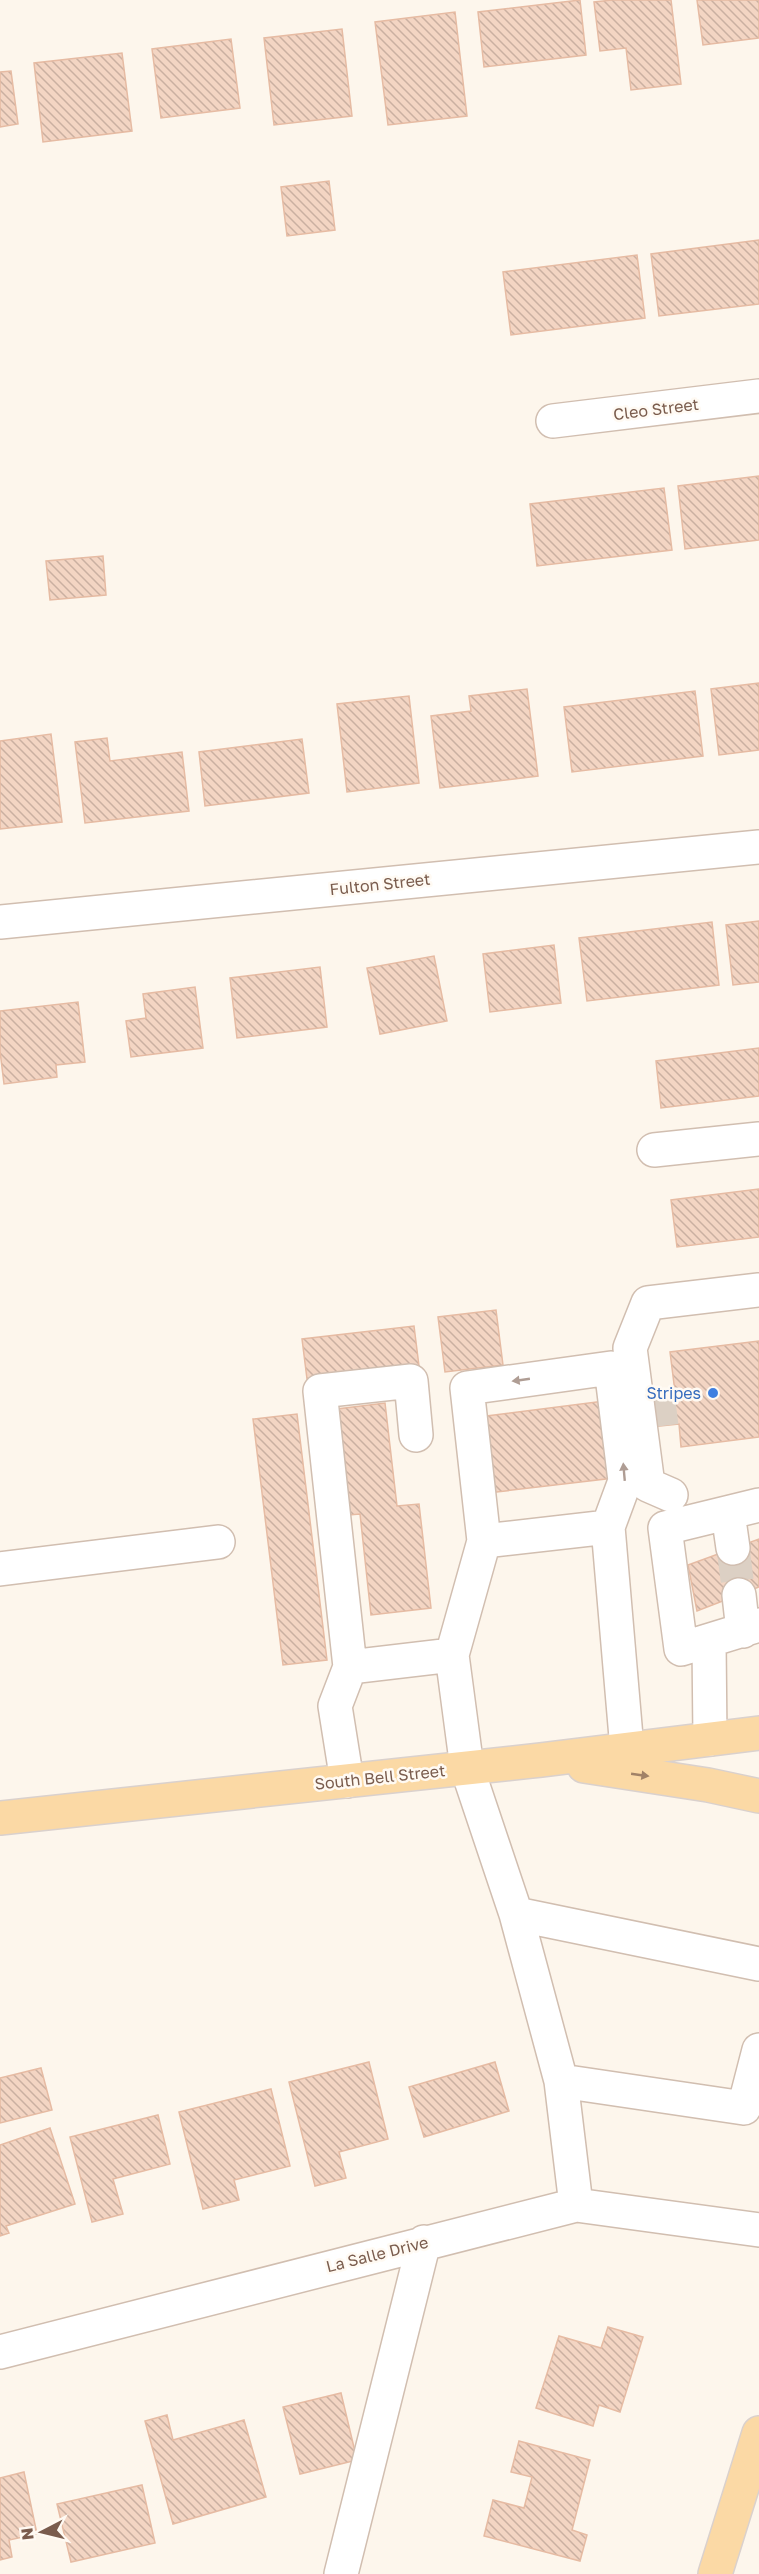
<svg xmlns="http://www.w3.org/2000/svg" width="759" height="2574" font-family="'Golos Text',sans-serif">
<defs>
<pattern id="building-back-hatch" width="6" height="6" patternUnits="userSpaceOnUse" patternTransform="scale(1.5)"><rect width="6" height="6" fill="#f3d5c3"/><path d="M-1 5l2 2M0 0l6 6M5-1l2 2" fill="none" stroke="#cab0a1"/></pattern>
</defs>
<rect width="100%" height="100%" fill="#fdf6ec"/>
<!-- building -->
<path fill="url(#building-back-hatch)" stroke="#e6bba3" stroke-width="1.5" d="M580,0L586,55L484,67L478,12Z
M612,0H671L681,84L631,90L626,48L600,51L594,2Z
M697,0H759V38L703,45Z
M455,12L467,116L388,125L375,22Z
M342,29L352,116L274,125L264,38Z
M231,39L240,108L161,118L152,49Z
M122,53L132,131L43,142L34,63Z
M11,71L18,124L0,127V72Z
M329,181L335,230L287,236L281,187Z
M759,240V304L659,316L651,254Z
M637,255L645,318L511,335L503,272Z
M759,476V540L685,549L678,486Z
M664,488L672,550L537,566L530,504Z
M103,556L106,595L50,600L46,561Z
M759,683V750L719,755L711,689Z
M527,689L538,776L440,788L431,716L471,711L469,696Z
M695,691L703,756L572,772L564,707Z
M409,696L419,783L347,792L337,704Z
M51,734L62,822L0,829V741Z
M107,738L110,761L182,752L189,811L85,823L75,742Z
M302,739L309,793L205,806L199,752Z
M759,921V982L733,985L726,925Z
M712,922L719,985L587,1001L579,938Z
M554,945L561,1003L490,1012L483,954Z
M434,956L447,1021L380,1034L367,968Z
M320,967L327,1027L237,1038L230,978Z
M195,987L203,1048L131,1057L126,1021L146,1018L143,994Z
M78,1002L85,1062L56,1065L57,1077L4,1084L0,1051V1011Z
M759,1048V1096L661,1108L656,1061Z
M759,1189V1237L677,1247L671,1200Z
M496,1310L503,1365L445,1372L438,1317Z
M414,1326L419,1366L307,1379L302,1339Z
M759,1341V1437L681,1447L679,1424L651,1427L647,1396L675,1392L670,1352Z
M604,1401L614,1478L488,1493L479,1417Z
M385,1403L397,1506L419,1504L431,1608L371,1615L360,1514L349,1515L337,1409Z
M297,1414L327,1660L283,1665L253,1419Z
M759,1539V1587L697,1611L688,1565Z
M369,2062L388,2139L339,2152L346,2178L315,2186L289,2082Z
M495,2062L509,2111L424,2137L409,2087Z
M41,2068L52,2110L0,2123V2078Z
M271,2089L290,2166L234,2180L239,2200L203,2209L179,2112Z
M158,2115L170,2164L113,2179L123,2214L92,2222L70,2137Z
M50,2128L75,2204L6,2226L9,2233L0,2236V2145Z
M608,2327L643,2337L620,2412L599,2405L593,2426L536,2408L559,2336L601,2348Z
M341,2393L357,2460L300,2474L283,2407Z
M167,2415L173,2440L244,2420L266,2497L173,2524L145,2421Z
M519,2441L590,2460L572,2530L587,2535L580,2561L484,2536L493,2500L524,2508L532,2477L511,2472Z
M24,2472L37,2534L9,2540L12,2557L0,2560V2478Z
M142,2485L155,2543L71,2562L57,2504Z"/>
<g fill="none" stroke-linecap="round" stroke-linejoin="round">
<!-- minor-tunnel -->
<path stroke="#dcd0c4" stroke-width="33" stroke-dasharray="33 16" stroke-linecap="butt" d="M658,1394L662,1426
M733,1548L739,1595"/>
<defs>
<path id="minor" d="M553,421L759,396
M0,922L759,847
M654,1150L759,1139
M648,1303L630,1348L648,1485L671,1495
M648,1303L759,1290
M759,1505L665,1528L681,1649L759,1625
M728,1513L733,1548
M484,1541L467,1388L611,1368L625,1481L608,1527
M0,1569L218,1542
M739,1595L743,1631
M709,1642L710,1739
M452,1655L484,1541L608,1527L627,1749
M350,1667L452,1655L467,1768L516,1914L759,1964
M347,1781L335,1706L350,1667L320,1391L411,1381L416,1435
M516,1914L561,2081
M576,2205L561,2081L744,2108L759,2050
M0,2352L576,2205L759,2230
M341,2574L424,2242"/>
<path id="major" d="M584,1766L708,1785L759,1796
M0,1818L541,1760L759,1733
M715,2574L759,2433"/>
</defs>
<!-- minor casing -->
<use href="#minor" stroke="#d1beb0" stroke-width="36"/>
<!-- major casing -->
<use href="#major" stroke="#dad1cd" stroke-width="36"/>
<!-- minor -->
<use href="#minor" stroke="#fff" stroke-width="33"/>
<!-- major -->
<use href="#major" stroke="#fbd9a5" stroke-width="33"/>
</g>
<!-- one-way arrows -->
<defs><path id="oneway-solid" d="M-6-.8H1V-3.2L6.5 0L1 3.2V.8H-6Z" transform="scale(1.5)"/></defs>
<g fill="#af9d94">
<use href="#oneway-solid" transform="translate(521 1380) rotate(172)"/>
<use href="#oneway-solid" transform="translate(624 1472) rotate(-95)"/>
</g>
<use fill="#a18267" href="#oneway-solid" transform="translate(640 1775) rotate(8)"/>
<!-- markers -->
<circle fill="#3f7fe0" stroke="#fffaf3" stroke-width="2" cx="713" cy="1393" r="6"/>
<g text-anchor="middle" stroke-width="5" stroke-linejoin="round" paint-order="stroke">
<!-- street labels -->
<g font-size="16" fill="#7a5c4d" stroke="#fffaf3">
<text transform="translate(656 409) rotate(-7)" y="6">Cleo Street</text>
<text transform="translate(380 884) rotate(-6)" y="6">Fulton Street</text>
<text transform="translate(380 1777) rotate(-6)" y="6">South Bell Street</text>
<text transform="translate(377 2254) rotate(-14)" y="6">La Salle Drive</text>
</g>
<!-- shop labels -->
<g font-size="16" fill="#366cbe" stroke="#fffaf3" text-anchor="end">
<text x="701" y="1399">Stripes</text>
</g>
</g>
<!-- north arrow -->
<g transform="translate(42 2532) rotate(263)" stroke="#fffaf3" stroke-width="4.5" paint-order="stroke">
<path d="M0-4.5L10 22L0 15L-10 22Z" fill="#7a5c4d"/>
<text y="-9" font-size="16" font-weight="bold" text-anchor="middle" fill="#7a5c4d">N</text>
</g>
</svg>
